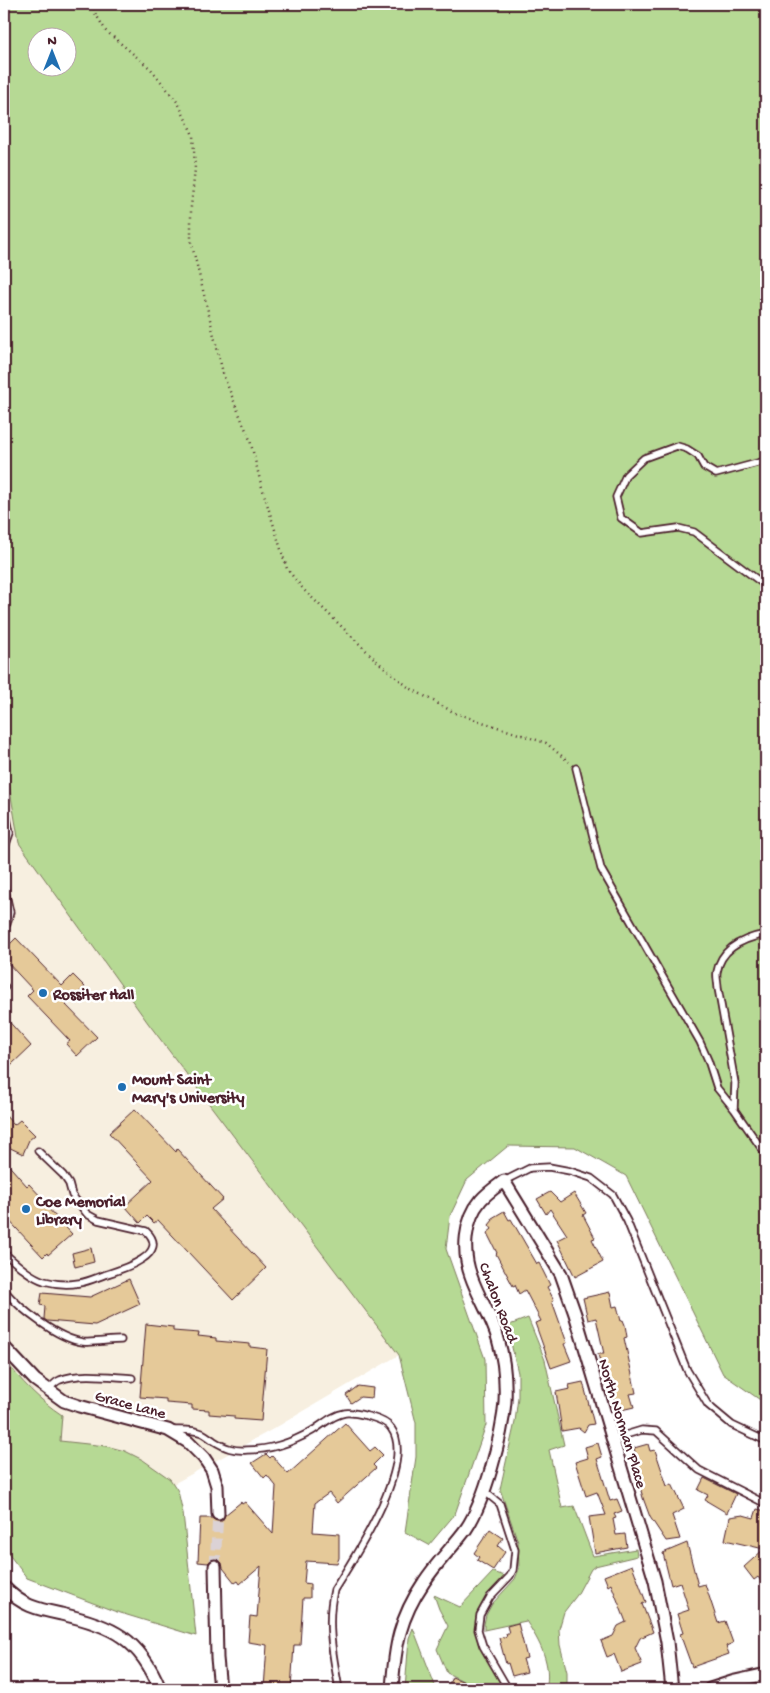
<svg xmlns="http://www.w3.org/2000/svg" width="770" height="1693" font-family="'Gochi Hand',sans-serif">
<rect width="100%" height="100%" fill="#fff"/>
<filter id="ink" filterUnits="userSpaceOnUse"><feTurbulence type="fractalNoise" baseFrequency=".02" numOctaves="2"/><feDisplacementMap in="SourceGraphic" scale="10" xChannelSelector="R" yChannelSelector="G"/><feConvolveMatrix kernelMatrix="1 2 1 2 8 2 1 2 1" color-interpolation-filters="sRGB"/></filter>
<g filter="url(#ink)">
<!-- built -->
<path fill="#f7efe0" d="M4,703L424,1337L399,1355L275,1428L166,1488L49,1448L4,1392Z"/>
<!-- green -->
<path fill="#b6d994" stroke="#807c60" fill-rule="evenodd" d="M4,4H766V1404L723,1374L626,1176L575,1147L508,1146L467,1180L450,1216L446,1249L485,1359L486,1425L455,1514L429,1545L405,1532L416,1457V1423L399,1355L148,1023L19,843L6,767L4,765ZM38,38H68V68H38Z
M528,1318L545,1360L564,1445L549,1450L562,1508L574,1506L593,1556L636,1549L637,1556L595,1566L591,1569L577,1595L564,1612L559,1629L560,1645L567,1672V1689H546C552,1664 540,1642 526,1621L484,1630V1624L486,1615L492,1604L515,1579L519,1569L518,1542L500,1489L515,1422L518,1397V1373L507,1326Z
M4,1359C21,1381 39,1400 62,1415L60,1441L106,1446L125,1451L143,1460L170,1479L178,1491L183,1513L196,1636L114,1611L27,1578L4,1548Z
M493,1572L505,1576L487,1597L477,1633L478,1643L482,1652L505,1689H467L465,1688L467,1683L447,1673L437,1649L448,1626L439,1609L434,1595L460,1607Z
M413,1628L436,1688V1689H405L409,1638Z"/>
<!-- building -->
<path fill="#e5c999" stroke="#4a1f2b" d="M16,938L62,986L73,975L85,987L66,1005L97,1037L77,1056L66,1044L70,1041L27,996L33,990L4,959V950Z
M4,1016L31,1046L11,1065L10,1063L4,1068Z
M135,1109L176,1152L177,1149L223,1199L211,1209L266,1268L233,1300L158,1220L154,1223L147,1216L140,1223L125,1206L153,1180L109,1133Z
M4,1114L14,1125L20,1120L35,1135L29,1140L23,1154L4,1145Z
M4,1160L27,1186L29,1184L45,1201L43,1203L72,1234L48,1255L47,1253L43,1257L4,1215Z
M550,1192L560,1202L574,1193L586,1213L583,1215L595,1238L592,1239L603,1262L575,1277L557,1240L567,1235L550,1209L546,1214L537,1199Z
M504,1211L509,1220L511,1219L537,1264L539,1263L550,1285L547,1287L554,1300L552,1301L567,1343L564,1344L571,1361L551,1368L535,1323L541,1321L525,1290L519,1294L515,1285L513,1286L496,1254L497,1253L487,1233L492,1229L489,1225L493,1220L492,1218Z
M91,1248L94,1262L75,1267L72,1253Z
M129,1279L140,1304L95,1325L47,1321L44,1319L45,1306L40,1305L42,1293L90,1297Z
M610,1292L613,1307L617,1306L621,1321L623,1320L625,1325L627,1337L624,1338L636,1393L630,1394L634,1407L617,1411L606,1368L602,1370L598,1354H604L596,1318L588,1320L583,1298Z
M146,1324L173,1327V1331L199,1333L198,1336L216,1338V1341L250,1344V1347L267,1349L261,1421L234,1419V1416L209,1414V1410L192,1409V1405L166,1403V1399L140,1397Z
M583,1382L594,1424L588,1425L584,1432L579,1428L562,1431L556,1392L570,1389L569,1385Z
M358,1386L373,1388L372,1398L360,1397L351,1403L346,1395Z
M345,1423L370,1451L375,1447L383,1455L373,1465L376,1468L337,1503L329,1493L315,1503L313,1532L339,1534V1558L337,1563L306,1561L304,1583L310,1584V1598H303L300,1645H294L291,1689H264L267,1645L248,1642L250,1616L257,1617L261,1566L240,1584L238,1581L235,1583L223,1568L222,1563L218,1559H212L208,1563L198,1562L200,1518H212L218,1521H222L225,1515L241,1502L242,1504L245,1502L273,1534L276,1486L267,1475L264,1478L252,1463L266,1454L270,1458L272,1456L288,1474Z
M598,1443L602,1457L597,1459L610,1501L617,1499L622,1511L614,1514L616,1518L613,1519L616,1535L625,1534L627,1547L595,1553L589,1517L606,1515L597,1492L586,1496L575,1462L588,1458L585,1447Z
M648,1444L650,1451L655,1450L667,1486L672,1484L684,1509L672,1515L680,1539L666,1541L650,1517L643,1498L633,1461L637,1459L634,1448Z
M704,1478L736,1494L727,1513L705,1500L708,1495L698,1490Z
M757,1509L766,1511V1587L758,1577L754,1580L744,1567L764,1549L725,1540L730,1517L743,1515L754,1518Z
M490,1529L503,1538L498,1546L505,1552L493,1570L477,1560L479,1557L474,1553Z
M687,1543L698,1586L705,1584L718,1623L725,1621L733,1643L726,1646L729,1654L692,1667L680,1634L683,1633L677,1614L689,1610L680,1582L671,1585L663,1553Z
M632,1565L646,1602L642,1604L653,1632L640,1638L635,1648L642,1664L621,1672L614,1654L607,1657L601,1641L613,1636L618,1626L626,1622L611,1584L608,1586L604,1576Z
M518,1623L527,1658L523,1659L527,1672L512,1676L508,1663L506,1664L499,1638L507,1636L506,1633H509L507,1626Z
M452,1677L482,1689H447Z"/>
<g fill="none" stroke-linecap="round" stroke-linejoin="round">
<!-- street-tunnel -->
<path stroke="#dbd2d5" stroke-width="11" stroke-dasharray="11 5.5" stroke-linecap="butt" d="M215,1566L218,1514"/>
<defs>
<path id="lane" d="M761,462L716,474L704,467L698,456L687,449L677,446L644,458L626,475L616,497L621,518L642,533L678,528L694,532L766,586
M576,768L601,869L700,1042L708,1060L717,1088L734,1109L766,1155
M4,803L10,833L4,850
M4,886L10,912L7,924L4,926
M4,986L5,987
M734,1109L735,1083L718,988C718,983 716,977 717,972C721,947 745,938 766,934
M504,1181L530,1168L549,1167L570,1171L591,1178L613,1195L627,1221L687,1370L708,1405L732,1425L766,1441
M4,1253C16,1263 29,1276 44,1281C55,1284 68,1285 79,1283C87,1282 96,1278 104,1275C120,1270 172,1255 146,1231L98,1220L87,1214L72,1195L69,1184L63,1175L38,1151
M4,1290C20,1309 58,1339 83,1342C95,1343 109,1340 121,1340
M48,1390C52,1386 56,1381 60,1380C79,1372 112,1377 132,1378
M172,1430C181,1430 193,1429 202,1433C206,1435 211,1439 214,1441C225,1448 234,1451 247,1450C269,1450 293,1442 312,1431C322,1425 332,1415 345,1413C354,1412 363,1415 371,1417C378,1419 387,1422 391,1428C417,1463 354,1558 334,1590C326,1623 333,1656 339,1689
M612,1439L642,1430L656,1431L699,1470L766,1504
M484,1491L500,1504L515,1550L513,1570L510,1576L490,1597L480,1615L478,1630L483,1646L508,1689"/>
<path id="street" d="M4,1347L35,1380L64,1401L79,1406L168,1430L188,1442L204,1458L212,1470L217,1486L218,1514
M215,1566L217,1658L220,1689
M4,1587C22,1606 37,1609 61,1614C112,1625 140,1639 160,1689
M392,1689C395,1646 399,1619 424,1582C436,1563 453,1547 466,1529C485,1501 502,1436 505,1402C506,1381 504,1359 498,1339C492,1317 478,1297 471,1276C462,1252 464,1220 481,1200C488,1192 496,1187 504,1181L561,1274L575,1314L655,1581L667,1642L672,1689
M710,1689L735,1681L762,1675"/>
</defs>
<!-- lane casing -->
<use href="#lane" stroke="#4a1f2b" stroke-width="9"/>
<!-- street casing -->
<use href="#street" stroke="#4a1f2b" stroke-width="15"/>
<!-- path -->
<path stroke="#4a1f2b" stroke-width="2.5" stroke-dasharray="1 4" stroke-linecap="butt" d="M92,4L95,13L106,31L151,69L178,103L193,135L195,169L191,207V241L224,377L250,440L261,484L287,569L304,590L378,662L408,687L455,713L546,743L569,762"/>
<!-- lane -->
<use href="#lane" stroke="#fff" stroke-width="5.5"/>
<!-- street -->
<use href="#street" stroke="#fff" stroke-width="11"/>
</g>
</g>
<!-- markers -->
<g fill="#1f6fb2" stroke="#fff" stroke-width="2">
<circle cx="43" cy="993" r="5"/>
<circle cx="122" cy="1087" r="5"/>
<circle cx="26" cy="1209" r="5"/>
</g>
<g text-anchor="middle" stroke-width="5" stroke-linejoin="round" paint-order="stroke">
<!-- poi labels -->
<g font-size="16" font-weight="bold" fill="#4a1f2b" stroke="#fff" text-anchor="start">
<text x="53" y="999">Rossiter Hall</text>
<text x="132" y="1084">Mount Saint<tspan x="132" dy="18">Mary's University</tspan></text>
<text x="36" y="1206">Coe Memorial<tspan x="36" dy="18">Library</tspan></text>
</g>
<!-- street labels -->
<g font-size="16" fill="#4a1f2b" stroke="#fff">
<text transform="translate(500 1302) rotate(69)" y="6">Chalon Road</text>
<text transform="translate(131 1403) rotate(15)" y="6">Grace Lane</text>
<text transform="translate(624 1423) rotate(73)" y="6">North Norman Place</text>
</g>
</g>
<!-- margin -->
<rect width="770" height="1693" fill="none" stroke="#fff" stroke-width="20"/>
<rect x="10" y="10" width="750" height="1673" fill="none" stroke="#4a1f2b" stroke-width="2" filter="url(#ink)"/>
<!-- north arrow -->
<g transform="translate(52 52)"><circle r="24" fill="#ffffff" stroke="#b7a5aa"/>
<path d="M0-4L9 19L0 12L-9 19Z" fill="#1f6fb2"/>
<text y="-8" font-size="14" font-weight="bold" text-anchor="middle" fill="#4a1f2b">N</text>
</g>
</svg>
